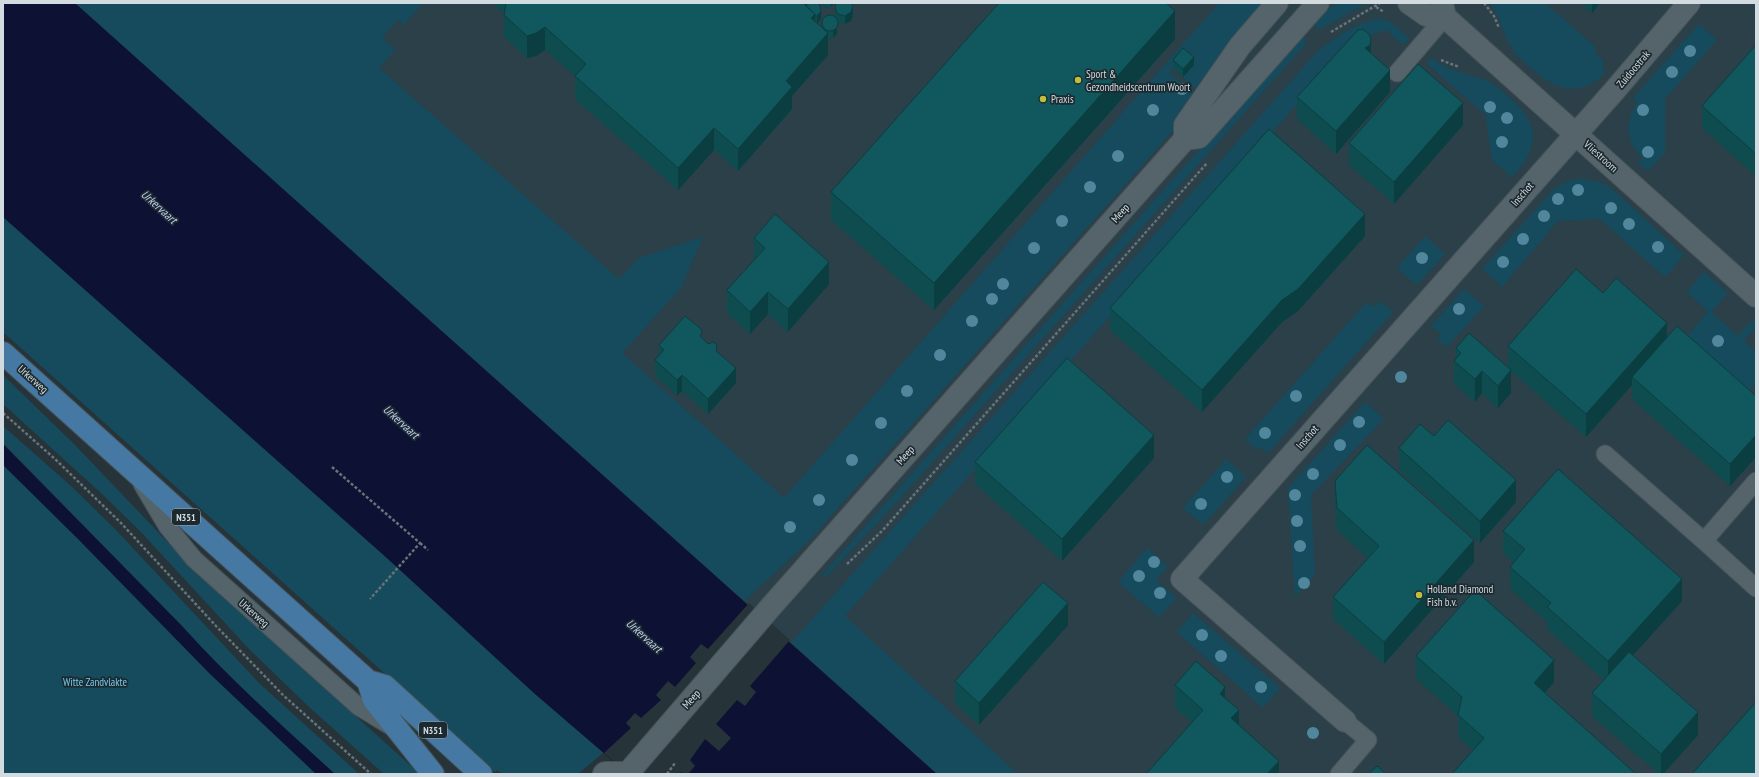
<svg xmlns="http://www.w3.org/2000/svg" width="1759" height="777" font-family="'PT Sans Narrow',sans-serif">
<rect width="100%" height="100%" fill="#26343a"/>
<!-- built -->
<path fill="#2b4049" d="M3,3H1756V774H865Z"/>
<!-- green -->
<path fill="#154b5d" d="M75,3H423L404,25L398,20L382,37L395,50L379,68L619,279L639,258L703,237L681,288L622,353L784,498L1219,3H1266L1199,93L1173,68L1169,72L1196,96L1178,125L806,544L744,601Z
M1337,3H1367L1321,29L1317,28L1313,23L1320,15Z
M1490,3H1545L1597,48L1594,52L1603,60L1604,74C1580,98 1556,90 1533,70C1527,64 1520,59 1515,53C1504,38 1501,18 1490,3Z
M1375,19C1391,18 1397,28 1409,38L1403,45L1386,30L1353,41L845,616L1018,774H937L791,643L1318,51C1335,37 1354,25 1375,19Z
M1699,24L1717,40L1665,99V153L1649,170L1647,171L1638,163L1642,158C1626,141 1624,122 1637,103L1633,98Z
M1301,35L1305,38L1306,42L1303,47L894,505L826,577L822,575Z
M1431,58C1449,72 1468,73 1487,81C1496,85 1502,91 1509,97C1541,125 1540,147 1512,177L1492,160L1486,119L1487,116L1427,64Z
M1578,179C1590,179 1599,181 1610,187L1684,255L1665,277L1600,219L1558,221L1502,287L1482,269L1554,189L1568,181Z
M3,217L388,559L535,694L604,752L578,774H502L497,770L495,772L487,765L3,332Z
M1425,236L1445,254L1417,285L1397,268Z
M1704,272L1728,293L1711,312L1738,336L1752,320L1756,323V327L1744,341L1756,352V383L1743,398L1681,343L1708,312L1687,292Z
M1464,289L1484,306L1447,347L1437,339L1441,334L1431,326Z
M1380,301L1393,312L1268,453L1261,447L1258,451L1245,439L1367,302L1374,307Z
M3,375L75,445L199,575L420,774H384L309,707L250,650L139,530L102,494L3,404Z
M1365,402L1384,419L1311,495L1315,575L1295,597L1288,488Z
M3,426L70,485L116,530L258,682L359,774H335L265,711L209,656L182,626L3,443Z
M3,453L325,774H3Z
M1226,459L1246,477L1203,525L1183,508Z
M1147,548L1168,566L1156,580L1177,598L1159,617L1118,582Z
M1193,613L1280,688L1263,708L1177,632Z"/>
<!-- water -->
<path fill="#0d1234" d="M3,3H75L937,774H628L535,694L388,559L3,217Z
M3,444L182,626C230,679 282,726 335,774H316L210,674L77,538L3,465Z"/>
<!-- pier -->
<path fill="#26343a" d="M749,603L790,640L750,686L756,692L745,706L737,700L716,724L731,738L719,751L705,739L690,760L695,766L688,774H684L681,772L680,774H628L604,753L631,728L626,723L635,713L641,718L661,700L656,695L668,681L675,687L696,663L690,657L701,644L708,649Z"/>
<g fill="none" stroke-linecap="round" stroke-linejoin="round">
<defs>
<path id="lane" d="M1397,73L1445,17
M1605,454L1704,541L1756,588
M142,484L167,526L194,559L359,707L392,727
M1704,541L1756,481
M1339,774L1368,740L1345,721"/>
<path id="street" d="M1409,3L1426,15L1445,17
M1442,3L1445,17L1756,296
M1345,721L1182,579L1615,90L1689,3"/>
<path id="secondary" d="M1185,139V125L1240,46L1277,3
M604,774L605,773H627
M627,774L769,609L1185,139L1199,137L1318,3"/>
<path id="primary" d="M3,353L368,681L385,686L481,774
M368,681L374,700L433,774"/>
</defs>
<!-- lane casing -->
<use href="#lane" stroke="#455156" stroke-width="19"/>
<!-- street casing -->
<use href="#street" stroke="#455156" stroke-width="24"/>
<!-- secondary casing -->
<use href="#secondary" stroke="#455156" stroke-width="24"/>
<!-- primary casing -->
<use href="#primary" stroke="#455156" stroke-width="24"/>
<!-- path -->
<path stroke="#677379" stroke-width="2.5" stroke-dasharray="3 2" stroke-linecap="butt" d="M1484,3L1494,16L1499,28
M1376,7L1384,12
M1331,32L1380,3
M1441,60L1459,67
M3,413L55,459L121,523L216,626L283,695L371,774
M332,467L420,543L370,599
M420,543L428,550
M847,564L882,531L1207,163
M667,774L675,763"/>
<!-- lane -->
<use href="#lane" stroke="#54646a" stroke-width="17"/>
<!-- street -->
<use href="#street" stroke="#54646a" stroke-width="22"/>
<!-- secondary -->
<use href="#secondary" stroke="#54646a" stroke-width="22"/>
<!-- primary -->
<use href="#primary" stroke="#4678a4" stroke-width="22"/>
</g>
<!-- trees -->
<g fill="#51879c">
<circle cx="1690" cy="51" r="6"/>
<circle cx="1672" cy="72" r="6"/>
<circle cx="1182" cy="89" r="6"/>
<circle cx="1490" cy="107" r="6"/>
<circle cx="1153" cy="110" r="6"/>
<circle cx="1643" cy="110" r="6"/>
<circle cx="1507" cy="118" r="6"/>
<circle cx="1502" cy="142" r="6"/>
<circle cx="1648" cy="152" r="6"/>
<circle cx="1118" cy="156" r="6"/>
<circle cx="1090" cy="187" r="6"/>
<circle cx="1578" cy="190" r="6"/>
<circle cx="1558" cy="199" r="6"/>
<circle cx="1611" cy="208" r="6"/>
<circle cx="1544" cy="216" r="6"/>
<circle cx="1062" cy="221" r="6"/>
<circle cx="1629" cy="224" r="6"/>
<circle cx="1523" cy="239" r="6"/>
<circle cx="1658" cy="247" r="6"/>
<circle cx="1034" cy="248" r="6"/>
<circle cx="1422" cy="258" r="6"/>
<circle cx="1503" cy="262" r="6"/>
<circle cx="1003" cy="284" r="6"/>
<circle cx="992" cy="299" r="6"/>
<circle cx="1459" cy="309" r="6"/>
<circle cx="972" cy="321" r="6"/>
<circle cx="1718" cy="341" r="6"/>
<circle cx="940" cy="355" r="6"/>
<circle cx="1401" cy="377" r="6"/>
<circle cx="907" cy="391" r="6"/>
<circle cx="1296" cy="396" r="6"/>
<circle cx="1359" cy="422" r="6"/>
<circle cx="881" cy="423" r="6"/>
<circle cx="1265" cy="433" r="6"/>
<circle cx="1340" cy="445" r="6"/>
<circle cx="852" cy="460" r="6"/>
<circle cx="1313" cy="474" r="6"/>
<circle cx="1227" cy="477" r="6"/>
<circle cx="1295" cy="495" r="6"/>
<circle cx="819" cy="500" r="6"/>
<circle cx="1201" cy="504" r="6"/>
<circle cx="1297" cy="521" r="6"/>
<circle cx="790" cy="527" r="6"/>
<circle cx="1300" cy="546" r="6"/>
<circle cx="1154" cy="562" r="6"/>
<circle cx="1139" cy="576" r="6"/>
<circle cx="1304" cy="583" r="6"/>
<circle cx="1160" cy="593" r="6"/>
<circle cx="1202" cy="635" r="6"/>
<circle cx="1221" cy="656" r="6"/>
<circle cx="1261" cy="687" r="6"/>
<circle cx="1313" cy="733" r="6"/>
</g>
<!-- wall -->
<path fill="#0e4c50" d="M492,3H808L806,5L821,19L817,24L822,28V21L837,34L833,38L828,39V55L792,96V109L738,171L714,150L678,190L575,99V76L545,50L536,56L527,58L504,37V13Z
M821,3H834L831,7L826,8L821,5Z
M836,3H858L856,4L851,3L853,14L851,21L845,24L838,22L835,16V8Z
M1581,3H1600L1592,13Z
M1175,39L934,310L831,220V192Z
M1756,45V176L1702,128V106Z
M1371,53L1390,92L1336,154L1297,119V97Z
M1173,60L1194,65L1183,77L1173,68Z
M1463,125L1394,204L1349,165V143Z
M1365,236L1298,311L1282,322L1202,412L1110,330V308Z
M754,238L829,284L788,332L768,314L750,334L727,313V290L754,260Z
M1603,293L1756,396V457L1730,486L1632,399V385L1586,437L1511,371V393L1498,408L1482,393L1475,402L1454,384V361L1456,359V348L1508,368V346Z
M702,338L717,352L736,383L708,414L682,391L677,396L655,376V360L659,355V345Z
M1434,436L1516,502L1480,543L1399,470V448Z
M1154,458L1062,561L975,484V462Z
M1335,481L1474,562L1384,664L1333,619V597L1368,558L1337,530L1335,503Z
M1503,531L1682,601L1633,655L1698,735L1663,774H1659L1592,716V693L1604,680L1547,629V622L1510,589V567L1514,562L1503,553Z
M1068,625L979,725L955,703V681Z
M1416,656L1554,682L1545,693L1473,750L1458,737V716L1416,679Z
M1175,685L1225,698L1239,724L1279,774L1192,722L1175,708Z"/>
<!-- shaded-wall -->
<path fill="#0b3e41" d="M794,3H808L794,18Z
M831,3H834L831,7Z
M1592,3H1600L1592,13Z
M853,6V14L851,21L845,24V16Z
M821,11V19L817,24V16Z
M1175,11V39L934,310V283Z
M815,14V36L811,18Z
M837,26V34L833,38V30Z
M545,27V50L536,56L527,58V36Z
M828,33V55L792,96V109L738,171V149L786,81Z
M1371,40V63L1365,48Z
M1194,57V65L1183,77V69Z
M1390,70V92L1336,154V131Z
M1463,103V125L1394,204V182Z
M714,128V150L678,190V168Z
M1365,214V236L1298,311L1282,322L1202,412V390L1282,300Z
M829,262V284L788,332V309Z
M768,292V314L750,334V312Z
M1667,323V345L1632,377V385L1586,437V414Z
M736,368V383L708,414V399Z
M1511,370V393L1498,408V386Z
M1482,371V393L1475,402V379Z
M682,375V391L677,396V380Z
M1154,435V458L1062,561V539Z
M1756,435V457L1730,486V464Z
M1516,480V502L1480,543V521Z
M1474,540V562L1384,664V642Z
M1682,579V601L1608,683V661Z
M1068,603V625L979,725V703Z
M1554,660V682L1534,705V683Z
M1225,687V709L1220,694Z
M1239,710V732L1231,718Z
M1698,712V735L1663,774H1661V754Z
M1279,761V774H1267Z"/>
<!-- building -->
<path fill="#10585d" stroke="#0b3e41" d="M506,3H803L815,14L811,18L828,33L786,81L792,87L738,149L714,128L678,168L575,76L586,64L545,27L536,33L527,36L504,15Z
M808,3H817L820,5L821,11L817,16H815V14L806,6Z
M836,3H851L853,6L851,12L845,16L838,14L835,8Z
M999,3H1166L1175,11L934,283L831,192Z
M822 23a8 8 0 1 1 16 0a8 8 0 1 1-16 0Z
M1362,29L1367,32L1370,36L1371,40L1370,45L1365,48L1390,70L1336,131L1297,97L1358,30Z
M1756,45V154L1702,106Z
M1183,48L1194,57L1183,69L1173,60Z
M1418,64L1463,103L1394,182L1349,143Z
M1269,129L1365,214L1298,289L1282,300L1202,390L1110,308Z
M775,214L829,262L788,309L768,292L750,312L727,290L765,248L754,238Z
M1576,269L1603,293L1616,278L1667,323L1586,414L1508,346Z
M685,316L701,329L702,332L700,336L708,344L713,342L717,345L716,351L736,368L708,399L682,375L677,380L655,360L664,350L659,345Z
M1677,326L1756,396V435L1730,464L1632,377Z
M1469,333L1511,370L1498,386L1482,371L1475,379L1454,361L1461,353L1456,348Z
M1067,358L1154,435L1062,539L975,462Z
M1448,420L1516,480L1480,521L1399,448L1420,424L1434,436Z
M1367,445L1474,540L1384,642L1333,597L1379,546L1337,508L1335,481Z
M1558,469L1682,579L1608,661L1547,607L1551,603L1510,567L1525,549L1503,531Z
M1043,582L1068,603L979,703L955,681Z
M1475,590L1554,660L1534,683L1636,774H1452L1484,738L1458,715L1462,697L1416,656Z
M1629,652L1698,712L1661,754L1592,693Z
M1196,661L1225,687L1220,694L1239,710L1231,718L1279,761L1267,774H1146L1203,710L1175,685Z
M1756,702V774H1692Z
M1377,766L1386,774H1369Z"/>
<!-- markers -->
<g fill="#c1bd40" stroke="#1c2a30" stroke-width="1.5">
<circle cx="1078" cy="80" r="4"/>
<circle cx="1043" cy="99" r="4"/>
<circle cx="1419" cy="595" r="4"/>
</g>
<g text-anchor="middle" stroke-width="3.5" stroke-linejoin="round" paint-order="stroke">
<!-- shield labels -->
<g fill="#1c2a30" stroke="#9ba6aa" stroke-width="1">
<rect x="172" y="509" width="28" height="16" rx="3"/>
<rect x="419" y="722" width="28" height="16" rx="3"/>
</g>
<g font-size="10" font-weight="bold" fill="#d2dbdf">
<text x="186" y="521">N351</text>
<text x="433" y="734">N351</text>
</g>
<!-- street labels -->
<g font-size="11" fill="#d2dbdf" stroke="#1c2a30">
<text transform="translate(1633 69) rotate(-50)" y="4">Zuidoostrak</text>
<text transform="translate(1601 156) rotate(42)" y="4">Vliestroom</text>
<text transform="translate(1522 194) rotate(-49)" y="4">Inschot</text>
<text transform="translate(1120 213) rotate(-49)" y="4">Meep</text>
<text transform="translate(33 379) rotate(42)" y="4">Urkerweg</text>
<text transform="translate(1307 437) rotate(-49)" y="4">Inschot</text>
<text transform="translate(905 455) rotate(-49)" y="4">Meep</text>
<text transform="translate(254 613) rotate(42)" y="4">Urkerweg</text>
<text transform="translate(691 699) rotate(-49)" y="4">Meep</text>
</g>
<!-- poi labels -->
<g font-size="11" fill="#d2dbdf" stroke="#1c2a30" text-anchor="start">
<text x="1086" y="78">Sport &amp;<tspan x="1086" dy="13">Gezondheidscentrum Woort</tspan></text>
<text x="1051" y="103">Praxis</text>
<text x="1427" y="593">Holland Diamond<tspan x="1427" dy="13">Fish b.v.</tspan></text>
</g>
<!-- park labels -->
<g font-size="11" fill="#74cbed" stroke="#1c2a30">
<text x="95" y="686">Witte Zandvlakte</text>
</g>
<!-- water labels -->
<g font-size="12" font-style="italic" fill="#c1ccf5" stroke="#1c2a30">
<text transform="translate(159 207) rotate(42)" y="4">Urkervaart</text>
<text transform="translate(401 422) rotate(42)" y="4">Urkervaart</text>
<text transform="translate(644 636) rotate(42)" y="4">Urkervaart</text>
</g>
</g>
<!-- border -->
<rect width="1759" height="777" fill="none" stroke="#d2dbdf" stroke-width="8"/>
</svg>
